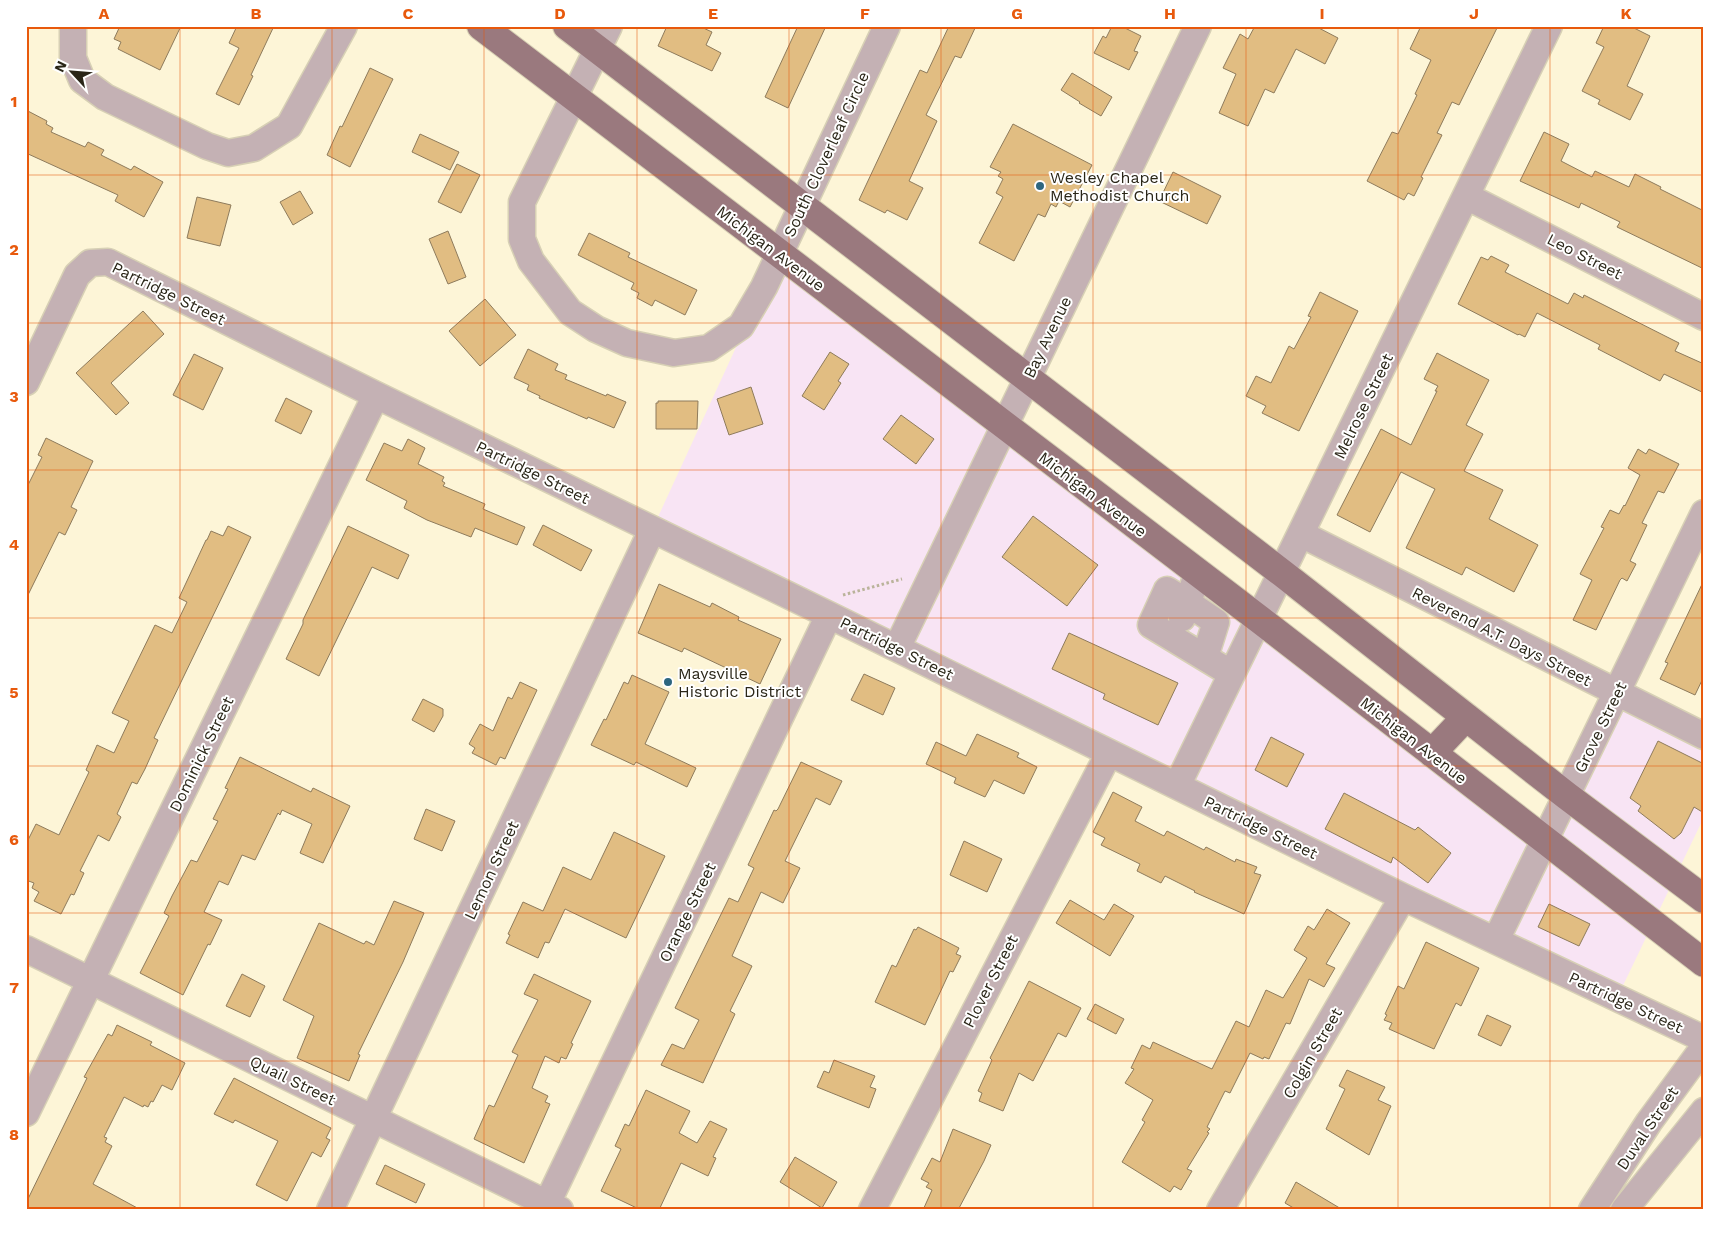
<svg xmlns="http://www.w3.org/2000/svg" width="1730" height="1236" font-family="'Work Sans',sans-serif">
<rect width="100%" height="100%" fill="#fdf5d7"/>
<!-- commercial -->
<path fill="#f8e4f4" d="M779,254L1544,840L1617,693L1704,736V817L1617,998L652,530Z"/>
<!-- building -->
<path fill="#e1bd82" stroke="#8e7b5c" d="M120,26H181L160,70L118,49L121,42L114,39Z
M237,26H274L251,75L253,76L239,105L216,94L239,48L229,43Z
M667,26H699L712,32L706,45L721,53L712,71L658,46Z
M798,26H826L788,108L765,97Z
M949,26H976L961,58L955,56L926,115L937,121L909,181L923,188L907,220L887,210L885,213L859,200L920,70L927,73Z
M1112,26H1121L1141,36L1134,51L1138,52L1129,70L1094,53L1103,36L1106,38Z
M1255,26H1315L1338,38L1325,64L1296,49L1274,93L1265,89L1248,126L1219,113L1236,74L1223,68L1240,34L1248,39Z
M1421,26H1498L1459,105L1452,102L1437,133L1442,135L1421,177L1423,178L1414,196L1408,193L1404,200L1367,181L1392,132L1398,134L1417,95L1415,94L1431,60L1410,49Z
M1604,26H1630L1650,36L1627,86L1643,94L1630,120L1598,104L1600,100L1582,91L1604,47L1596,43Z
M370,68L393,79L350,167L327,155L340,126L342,127Z
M1072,73L1112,97L1101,116L1079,103L1080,102L1061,90Z
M26,110L47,121L46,124L53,128L51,132L85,147L88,142L104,150L101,155L131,170L134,166L163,182L144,217L115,201L118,195L26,153Z
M1013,124L1092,165L1070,207L1059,201L1056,207L1051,204L1045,217L1038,214L1014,261L979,243L1003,197L996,193L1003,179L998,176L1001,172L990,167Z
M1544,132L1569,144L1561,161L1592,177L1595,171L1629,187L1635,174L1661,187L1660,189L1704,211V269L1617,227L1620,222L1581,203L1579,208L1520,181Z
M420,134L459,152L450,170L412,152Z
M457,164L480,175L461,213L438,202Z
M1173,172L1221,196L1207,224L1159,201Z
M300,191L313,213L293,225L280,202Z
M197,197L231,205L220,246L187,238Z
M448,231L466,277L448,284L429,239Z
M589,233L630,253L628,257L697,290L685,315L655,300L652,306L637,298L639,293L631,289L634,283L578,255Z
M1491,256L1509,265L1505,272L1568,304L1574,293L1583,298L1584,295L1679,343L1675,351L1704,364V393L1664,374L1660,381L1598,349L1600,345L1537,313L1525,337L1519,334L1518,335L1458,304L1481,257L1488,260Z
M1320,292L1358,311L1299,431L1262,413L1266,406L1246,396L1256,376L1271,383L1289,346L1294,349L1311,317L1308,316Z
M485,299L516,335L480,366L449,331Z
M143,311L164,334L111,383L129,403L116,415L76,373Z
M528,349L558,364L555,370L567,375L565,379L606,396L607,394L626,402L614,428L588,417L587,419L539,398L540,396L527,390L529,385L514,378Z
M830,352L849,364L838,381L841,383L824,410L802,396Z
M1437,353L1489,380L1466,425L1483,434L1464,471L1503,490L1489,519L1538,545L1514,592L1466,567L1462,575L1406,548L1435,489L1401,472L1370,532L1337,515L1381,429L1411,445L1437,391H1435L1438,386L1424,379Z
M194,354L223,368L203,410L173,395Z
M751,387L763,424L729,435L717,399Z
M286,398L312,411L301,434L275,421Z
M658,401H698L697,429H656V403H658Z
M901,415L934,439L916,464L883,439Z
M46,438L93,461L71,507L77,510L65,535L59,532L26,599V489L42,457L38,455Z
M408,439L425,448L418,464L444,477L442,481L445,483L443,486L485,504L483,509L525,527L517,545L475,528L471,537L427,520L404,508L407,501L366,480L384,443L402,451Z
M1638,449L1646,454L1649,449L1679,464L1664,493L1658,491L1642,523L1647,525L1630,561L1636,564L1627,581L1622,578L1620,580L1596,630L1573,620L1592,580L1580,574L1604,528L1601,527L1610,510L1619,514L1624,505L1625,506L1640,475L1628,468Z
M1033,516L1098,565L1067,606L1002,557Z
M543,525L592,550L581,571L533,545Z
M228,526L251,537L154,738L158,740L145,769L137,784L132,782L117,814L121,817L109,841L98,835L80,871L84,873L74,895L71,894L61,914L34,901L39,892L32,888L34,883L26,880V844L36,824L59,835L89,772L86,770L97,745L114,753L129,721L112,713L155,625L172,633L187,602L179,598L206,540H207L211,531L223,536Z
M348,526L409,555L398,579L372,567L319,676L286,659L303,624V620Z
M1704,580V676L1695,695L1660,679L1668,663L1665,662Z
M659,584L710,607L712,603L739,617L738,620L781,639L760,684L684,648L682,652L638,633Z
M1069,633L1178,683L1158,725L1103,699L1105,694L1052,669Z
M864,674L895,688L883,715L851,700Z
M632,675L669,692L645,744L696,768L687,787L636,762L634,765L591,745L604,719L606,720L624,682L628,684Z
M520,682L537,690L505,759L500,757L496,765L472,753L475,748L469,744L480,724L493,731L508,697L512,699Z
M423,699L443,709V716L434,732L412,720Z
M977,734L1019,753L1017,757L1037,767L1024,794L994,780L985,797L954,783L956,778L926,764L936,742L966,756Z
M1271,737L1304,754L1287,787L1255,770Z
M1658,741L1704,764V813L1694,807L1681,833L1674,839L1638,811L1641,806L1630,798Z
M240,757L311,792L313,788L350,806L323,863L300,853L312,824L282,810L280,815L278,813L255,860L242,855L228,885L219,881L204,912L222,920L210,945L208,944L183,995L140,973L169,916L164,913L172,896L191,860L197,862L218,821L213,819L228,789L225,788Z
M801,762L842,781L830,805L816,798L785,861L800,868L783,903L761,892L732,956L752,966L730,1011L735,1014L703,1083L661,1065L672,1044L684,1049L699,1020L675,1008L729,898L738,902L754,868L748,865L774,810L776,811L778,809Z
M1113,792L1142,807L1135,821L1164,836L1167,831L1204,850L1206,847L1235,862L1236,859L1257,867L1254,873L1261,875L1244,914L1194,892L1195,891L1165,876L1161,883L1137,871L1140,864L1101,845L1105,838L1093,832Z
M1344,793L1415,830L1418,827L1451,853L1428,883L1393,857L1391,863L1325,829Z
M426,809L455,821L442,851L414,839Z
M614,832L665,856L626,938L565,909L549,943L545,942L538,958L506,943L510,935L508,934L523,902L543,911L563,867L591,880Z
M964,841L1002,859L987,892L950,875Z
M1070,900L1104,920L1114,904L1134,916L1110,956L1056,923Z
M394,901L424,913L403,962L358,1054L360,1055L349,1081L297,1058L314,1016L283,1000L319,923L364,944L366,941L374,945Z
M1549,904L1590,924L1579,946L1538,927Z
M1327,909L1350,923L1326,964L1335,968L1324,987L1309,979L1290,1024L1286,1023L1269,1059L1264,1057L1263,1059L1250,1053L1230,1093L1225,1091L1207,1127L1210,1129L1207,1132L1209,1133L1187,1169L1192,1171L1181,1190L1174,1186L1170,1192L1122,1162L1145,1122L1142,1120L1153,1100L1125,1083L1134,1069L1131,1068L1142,1045L1150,1049L1153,1042L1212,1069L1236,1021L1249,1027L1266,990L1283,998L1307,958L1294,950L1308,926L1314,930Z
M918,927L959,948L956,954L961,956L953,972L950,971L925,1025L875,1002L892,965L896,967L914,929L916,930Z
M1426,942L1479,968L1461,1006L1456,1003L1434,1049L1389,1029L1392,1023L1384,1020L1387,1015L1385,1014L1398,986L1404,989Z
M242,974L265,986L250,1017L226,1006Z
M534,974L591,1001L571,1043L573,1044L566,1059L561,1057L559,1063L545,1056L532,1088L548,1096L545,1102L550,1104L524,1163L474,1139L489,1105L494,1107L518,1055L512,1052L538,1000L524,994Z
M1029,981L1081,1008L1066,1037L1058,1033L1033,1081L1019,1073L1003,1111L979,1101L982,1093L978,1091L992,1060L990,1058Z
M1095,1004L1124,1019L1116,1034L1087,1019Z
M1487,1015L1511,1026L1501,1046L1478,1035Z
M117,1025L152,1042L150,1045L185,1063L172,1090L162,1085L153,1102L151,1101L148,1107L144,1105L143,1107L124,1097L104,1137L107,1138L105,1142L112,1146L93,1184L141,1210H26V1203L87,1078L84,1077L108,1034L112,1036Z
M834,1060L875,1076L870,1087L876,1089L869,1108L817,1087L824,1071L829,1073Z
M1347,1070L1385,1087L1378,1100L1391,1106L1369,1155L1326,1129L1345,1089L1339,1086Z
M234,1078L331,1128L326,1138L330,1140L321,1157L312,1152L287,1201L256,1185L278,1141L235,1120L233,1123L214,1114Z
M646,1090L690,1111L679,1133L697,1143L710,1121L727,1129L713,1157L716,1158L708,1176L681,1163L659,1210H641L601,1191L621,1149L615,1146L625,1124L629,1126Z
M953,1129L991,1145L984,1161L958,1210H923L932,1190L926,1187L929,1183L921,1179L932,1158L940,1162Z
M795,1157L837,1182L822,1208L780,1182Z
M385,1165L425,1184L416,1203L376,1184Z
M1296,1182L1343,1210H1297L1285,1203Z"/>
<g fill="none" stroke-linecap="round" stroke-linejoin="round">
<defs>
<path id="minor" d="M73,26V58L82,80L105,97L207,146L228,153L254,148L289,126L344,26
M609,26L522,202V239L531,261L570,312L596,329L627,343L674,353L709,348L741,326L764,287L887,26
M1466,196L1704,317
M26,382L77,275L90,263L108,262L376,395L829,615L1403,897L1704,1039
M1301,534L1704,736
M1197,574L1188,603L1167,590L1151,625L1232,674
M1182,618L1188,603L1216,622L1205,657
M897,648L1198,26
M1177,786L1549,26
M1496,940L1704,513
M26,949L560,1210
M26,1113L376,395
M330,1210L652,530
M544,1210L829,615
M872,1210L1109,753
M1220,1210L1403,897
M1592,1210L1649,1122L1704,1047
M1624,1210L1704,1111"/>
<path id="major" d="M481,26L1259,619L1704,963
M567,26L1282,573L1567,796L1704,899
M1432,753L1466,717"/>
</defs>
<!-- minor casing -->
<use href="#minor" stroke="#d7d0b5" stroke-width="29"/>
<!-- major casing -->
<use href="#major" stroke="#d7d0b5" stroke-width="30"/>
<!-- path -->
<path stroke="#bab39a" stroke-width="3" stroke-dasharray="2.5 2.5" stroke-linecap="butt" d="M843,595L902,579"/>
<!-- minor -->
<use href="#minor" stroke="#c4b1b4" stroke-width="26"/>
<!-- major -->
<use href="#major" stroke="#9a797e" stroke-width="28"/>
</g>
<!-- grid -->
<path fill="none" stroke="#e8590c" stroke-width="1" stroke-opacity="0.55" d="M180,26V1210M332,26V1210M484,26V1210M637,26V1210M789,26V1210M941,26V1210M1093,26V1210M1246,26V1210M1398,26V1210M1550,26V1210M26,175H1704M26,323H1704M26,470H1704M26,618H1704M26,766H1704M26,913H1704M26,1061H1704"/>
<!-- markers -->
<g fill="#2d667f" stroke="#fff" stroke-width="2">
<circle cx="1040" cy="186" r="5"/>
<circle cx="668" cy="682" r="5"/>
</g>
<g text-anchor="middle" stroke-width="4" stroke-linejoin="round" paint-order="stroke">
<!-- street labels -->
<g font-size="16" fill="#2a2618" stroke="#fff">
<text transform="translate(826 154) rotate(-65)" y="6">South Cloverleaf Circle</text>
<text transform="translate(771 248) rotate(37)" y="6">Michigan Avenue</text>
<text transform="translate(1585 256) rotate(27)" y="6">Leo Street</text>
<text transform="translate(169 293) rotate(26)" y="6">Partridge Street</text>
<text transform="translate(1047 337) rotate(-64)" y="6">Bay Avenue</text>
<text transform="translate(1363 406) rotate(-64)" y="6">Melrose Street</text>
<text transform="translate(533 472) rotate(26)" y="6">Partridge Street</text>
<text transform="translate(1093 494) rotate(37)" y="6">Michigan Avenue</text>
<text transform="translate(1502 636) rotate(27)" y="6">Reverend A.T. Days Street</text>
<text transform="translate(897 648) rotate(26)" y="6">Partridge Street</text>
<text transform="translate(1600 727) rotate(-64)" y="6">Grove Street</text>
<text transform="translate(1414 740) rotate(38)" y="6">Michigan Avenue</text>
<text transform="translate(201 754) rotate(-64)" y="6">Dominick Street</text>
<text transform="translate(1261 827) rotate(26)" y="6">Partridge Street</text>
<text transform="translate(491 870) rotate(-65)" y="6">Lemon Street</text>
<text transform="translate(687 912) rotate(-64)" y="6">Orange Street</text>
<text transform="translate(990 981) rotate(-63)" y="6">Plover Street</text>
<text transform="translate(1626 1002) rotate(25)" y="6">Partridge Street</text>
<text transform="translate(1312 1053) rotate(-60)" y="6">Colgin Street</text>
<text transform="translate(293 1080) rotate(26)" y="6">Quail Street</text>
<text transform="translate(1647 1128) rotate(-56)" y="6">Duval Street</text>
</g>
<!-- poi labels -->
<g font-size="16" fill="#2a2618" stroke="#fff" text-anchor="start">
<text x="1050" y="183">Wesley Chapel<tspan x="1050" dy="18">Methodist Church</tspan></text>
<text x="678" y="679">Maysville<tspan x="678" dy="18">Historic District</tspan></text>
</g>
</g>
<!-- border -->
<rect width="1730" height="1236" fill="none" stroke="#ffffff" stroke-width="55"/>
<!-- north arrow -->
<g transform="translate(72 72) rotate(296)" stroke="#ffffff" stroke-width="4" paint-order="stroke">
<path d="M0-4L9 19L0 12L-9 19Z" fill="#2a2618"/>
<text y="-8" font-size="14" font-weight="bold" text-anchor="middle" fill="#2a2618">N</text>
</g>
<rect x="28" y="28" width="1674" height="1180" fill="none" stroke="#e8590c" stroke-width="2"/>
<g font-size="16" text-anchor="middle" font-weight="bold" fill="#e8590c">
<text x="104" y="19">A</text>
<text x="256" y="19">B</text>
<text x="408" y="19">C</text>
<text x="560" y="19">D</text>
<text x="713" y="19">E</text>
<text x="865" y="19">F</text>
<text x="1017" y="19">G</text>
<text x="1170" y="19">H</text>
<text x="1322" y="19">I</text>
<text x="1474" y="19">J</text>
<text x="1626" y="19">K</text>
<text x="14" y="107">1</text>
<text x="14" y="255">2</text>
<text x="14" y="402">3</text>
<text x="14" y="550">4</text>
<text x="14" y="698">5</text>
<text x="14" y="845">6</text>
<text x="14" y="993">7</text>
<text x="14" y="1140">8</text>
</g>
</svg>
